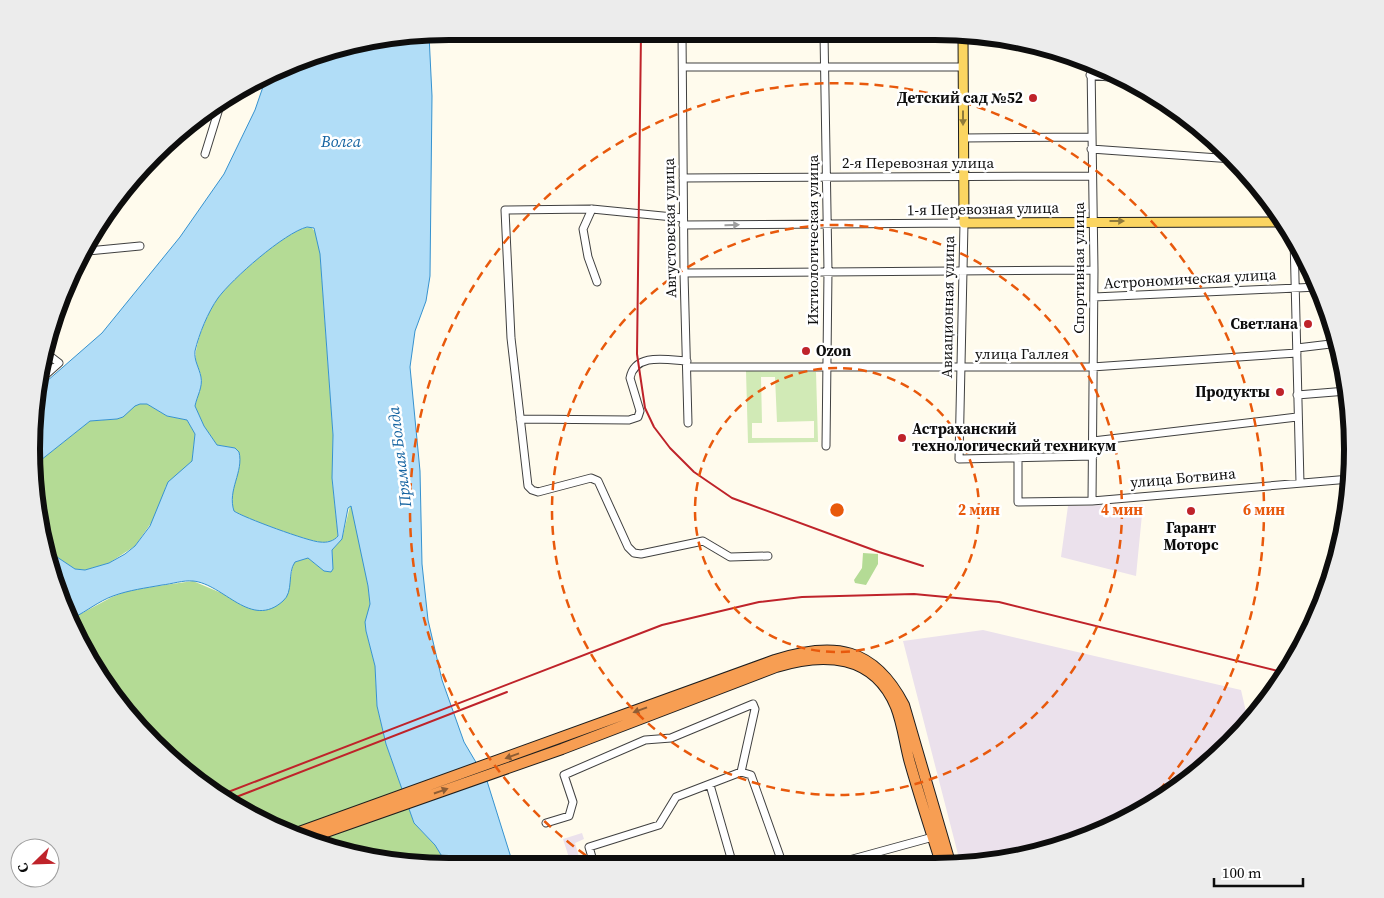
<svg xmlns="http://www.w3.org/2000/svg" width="1384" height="898" font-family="'Source Serif 4',serif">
<rect width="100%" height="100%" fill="#fffbed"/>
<!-- industrial -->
<path fill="#ebe1ec" d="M1143,504L1136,576L1061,557L1068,506Z
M983,630L1241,690L1249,725L1189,781L1120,824L1043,853L961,866L903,641Z
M582,833L584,839L575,843L581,864H571L563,839Z"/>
<!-- green -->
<path fill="#d1eab6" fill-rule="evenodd" d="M746,371L816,372L818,442L748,443ZM761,377H775L777,422L814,421V438H752V423H762Z"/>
<!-- forest -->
<path fill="#b4db95" d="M311,227L317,234L320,254L333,435L332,478L338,536C334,541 327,543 320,542C310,542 242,517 234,511C227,488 244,472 239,452L235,448L217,445L204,426L195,406C197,396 203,387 201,376C199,367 194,361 196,351C199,334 208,312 218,298C230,281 291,226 311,227Z
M140,404H147L167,416L187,420L195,434L192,461L166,486L156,516L135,546L109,563L85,570L75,569L45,549L36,464L90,421L117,419L123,417L135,405Z
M350,506L353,509L368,586L370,604L366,631L375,666L377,706L386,744L414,823L435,845L446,863H395L289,835L174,763L101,681L73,618L112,597L130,590L193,581L226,595L243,606L289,587L293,565L295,562L308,558L324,571L333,569L332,550L342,539Z
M863,553L878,554V564L866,585L855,583L854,580L862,568Z"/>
<!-- water -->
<path fill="#b1ddf7" stroke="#3692cf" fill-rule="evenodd" d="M429,35L432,96L430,276L426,301L415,331L410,367L420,471L422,564L428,620L442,680L464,742L487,781L513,864L446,863L435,845L414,823L386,744L377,706L375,666L366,631L365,622L370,604L368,586L351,506L348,508L342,539L332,550L333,569L331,572L324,571L308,558L295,562C287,573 294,592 283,601C251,630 224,584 193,581C183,580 172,584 162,585C146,588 129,590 113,596C99,601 87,611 73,618L45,557V549L75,569L85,570L109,563L125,554L135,546L150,526L168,482L192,461L195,434L187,420L167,416L147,404H140L135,406L123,417L117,419L90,421L36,464L32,422L39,388L102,333L180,237L224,174L255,110L266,78L315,53ZM307,227L314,228L320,254L333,435L332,478L338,536C334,541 327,543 320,542C310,542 242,517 234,511C227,490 244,472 239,452L235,448L217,445L204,426L195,406C197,396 203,387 201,377C199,367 194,361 195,351C199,334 208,312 218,298C232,279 284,233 307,227Z"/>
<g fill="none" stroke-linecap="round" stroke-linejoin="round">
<defs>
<path id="minor" d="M682,33L684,273L688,423
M824,34L828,271L826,446
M1091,65L1094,270L1092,501
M683,67H963
M1090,75L1127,79
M963,138L1091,137
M1091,149L1233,159
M205,154L222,99
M683,178L1092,176
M592,209L583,229L588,257L597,282
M683,218L592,209L505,210L511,338L528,486L532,490L538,492L591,478L598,481L628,547L634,553L641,554L703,541L730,557L768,556
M683,225L964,223L959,459L1093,456
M1294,238L1300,483
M88,251L140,246
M684,273L1094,270
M1094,297L1318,287
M1297,348L1339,343
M687,367H1092L1297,353
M41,379L59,363L46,353
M1297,395L1347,391
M520,419L629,420L638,417L640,411L630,378C635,352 668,360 687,361
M1093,441L1297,417
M1018,459V502L1092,501L1350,479
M710,785L733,865
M546,823L569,816L573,802L564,775L645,740L671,738L753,704L755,709L741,772
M594,864L589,847L659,825L676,797L741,772L751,775L783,865
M711,865L730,857
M831,865L933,837"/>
<path id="major" d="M963,35L964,223L1283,222"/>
<path id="highway" d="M291,835L775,660C834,641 874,647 904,705L951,866
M306,839L562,749L776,667C824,652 874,654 896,707C903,725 905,745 910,763C920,798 931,832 942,866"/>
</defs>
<!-- minor casing -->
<use href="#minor" stroke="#404040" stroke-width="9"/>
<!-- major casing -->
<use href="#major" stroke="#1e1e1e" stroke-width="11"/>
<!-- highway casing -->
<use href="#highway" stroke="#1e1e1e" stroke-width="12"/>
<!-- minor -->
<use href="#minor" stroke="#fff" stroke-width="7"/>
<!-- major -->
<use href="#major" stroke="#fbd561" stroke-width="9"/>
<!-- highway -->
<use href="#highway" stroke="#f79e53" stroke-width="10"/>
<!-- rail -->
<path stroke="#bf232a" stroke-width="2" d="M641,33L637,354L645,408L654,427L670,448L694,472L732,498L879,552L923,566
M223,794L662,625L759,602L802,597L914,594L999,602L1286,673
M231,799L507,692"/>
</g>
<!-- one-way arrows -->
<defs><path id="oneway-solid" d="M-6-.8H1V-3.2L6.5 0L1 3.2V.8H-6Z" transform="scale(1.25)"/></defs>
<g fill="#907b3b">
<use href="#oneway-solid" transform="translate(963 118) rotate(90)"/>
<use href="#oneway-solid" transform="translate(1117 221)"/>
</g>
<use fill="#9e9e9e" href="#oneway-solid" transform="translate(732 225) rotate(-1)"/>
<g fill="#8e5d34">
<use href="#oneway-solid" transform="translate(640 710) rotate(160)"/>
<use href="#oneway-solid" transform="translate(512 756) rotate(160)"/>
<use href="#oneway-solid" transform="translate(441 791) rotate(-19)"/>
</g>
<!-- distance rings -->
<g fill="none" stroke="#e8590c" stroke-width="2.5" stroke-dasharray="9 6">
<circle cx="837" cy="510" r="142"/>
<circle cx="837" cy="510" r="285"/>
<path d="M598 864A427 427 0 1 1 1142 809"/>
</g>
<!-- markers -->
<g fill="#bf232a" stroke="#fff" stroke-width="2">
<circle cx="1033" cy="98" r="5"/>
<circle cx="1308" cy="324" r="5"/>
<circle cx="806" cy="351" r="5"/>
<circle cx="1280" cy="392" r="5"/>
<circle cx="902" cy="438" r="5"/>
<circle cx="1191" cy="511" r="5"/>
</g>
<g text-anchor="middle" stroke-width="5" stroke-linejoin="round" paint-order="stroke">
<!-- poi labels -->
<g font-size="15" font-weight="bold" fill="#0d0d0d" stroke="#fff" text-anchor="end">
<text x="1023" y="103">Детский сад №52</text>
<text x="1298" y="329">Светлана</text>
<text x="816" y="356" text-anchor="start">Ozon</text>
<text x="1270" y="397">Продукты</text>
<text x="912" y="434" text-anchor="start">Астраханский<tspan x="912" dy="17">технологический техникум</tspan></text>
<text x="1191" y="533" text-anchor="middle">Гарант<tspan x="1191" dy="17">Моторс</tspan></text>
</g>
<!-- street labels -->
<g font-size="15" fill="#0d0d0d" stroke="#fff">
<text x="918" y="168">2-я Перевозная улица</text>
<text transform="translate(983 209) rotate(-1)" y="5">1-я Перевозная улица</text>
<text transform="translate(670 228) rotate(-91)" y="5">Августовская улица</text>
<text transform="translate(813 240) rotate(-90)" y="5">Ихтиологическая улица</text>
<text transform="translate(1079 268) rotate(-90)" y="5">Спортивная улица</text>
<text transform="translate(1190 279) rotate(-3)" y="5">Астрономическая улица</text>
<text transform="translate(948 307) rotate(-89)" y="5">Авиационная улица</text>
<text x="1022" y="359">улица Галлея</text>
<text transform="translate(1183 478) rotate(-5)" y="5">улица Ботвина</text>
</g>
<!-- water labels -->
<g font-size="16" font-style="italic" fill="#1463a1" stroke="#fff">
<text x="341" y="147">Волга</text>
<text transform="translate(399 457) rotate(-97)" y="6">Прямая Болда</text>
</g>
</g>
<!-- crop -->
<path d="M0 0H1384V898H0ZM449 40H935A409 409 0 0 1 1344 449V449A409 409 0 0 1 935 858H449A409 409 0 0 1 40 449V449A409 409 0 0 1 449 40Z" fill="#ececec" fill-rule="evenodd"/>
<path fill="none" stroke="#0d0d0d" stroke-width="6" d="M449 40H935A409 409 0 0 1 1344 449V449A409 409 0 0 1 935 858H449A409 409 0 0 1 40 449V449A409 409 0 0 1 449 40Z"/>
<circle cx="837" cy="510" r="8" fill="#e8590c" stroke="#fff" stroke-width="2.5"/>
<g font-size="15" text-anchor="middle" font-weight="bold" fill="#e8590c" stroke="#fff" stroke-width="5" stroke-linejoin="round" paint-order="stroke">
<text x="979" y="515">2 мин</text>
<text x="1122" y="515">4 мин</text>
<text x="1264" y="515">6 мин</text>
</g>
<!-- north arrow -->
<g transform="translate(35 863) rotate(247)"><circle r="24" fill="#ffffff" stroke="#9e9e9e"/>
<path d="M0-4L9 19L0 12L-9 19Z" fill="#bf232a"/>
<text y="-8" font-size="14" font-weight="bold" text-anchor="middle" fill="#0d0d0d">С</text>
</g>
<!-- scale -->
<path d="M1214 878v8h89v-8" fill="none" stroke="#0d0d0d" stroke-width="2.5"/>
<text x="1222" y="878" font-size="15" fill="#0d0d0d" stroke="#ffffff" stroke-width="4" paint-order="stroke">100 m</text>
</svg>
